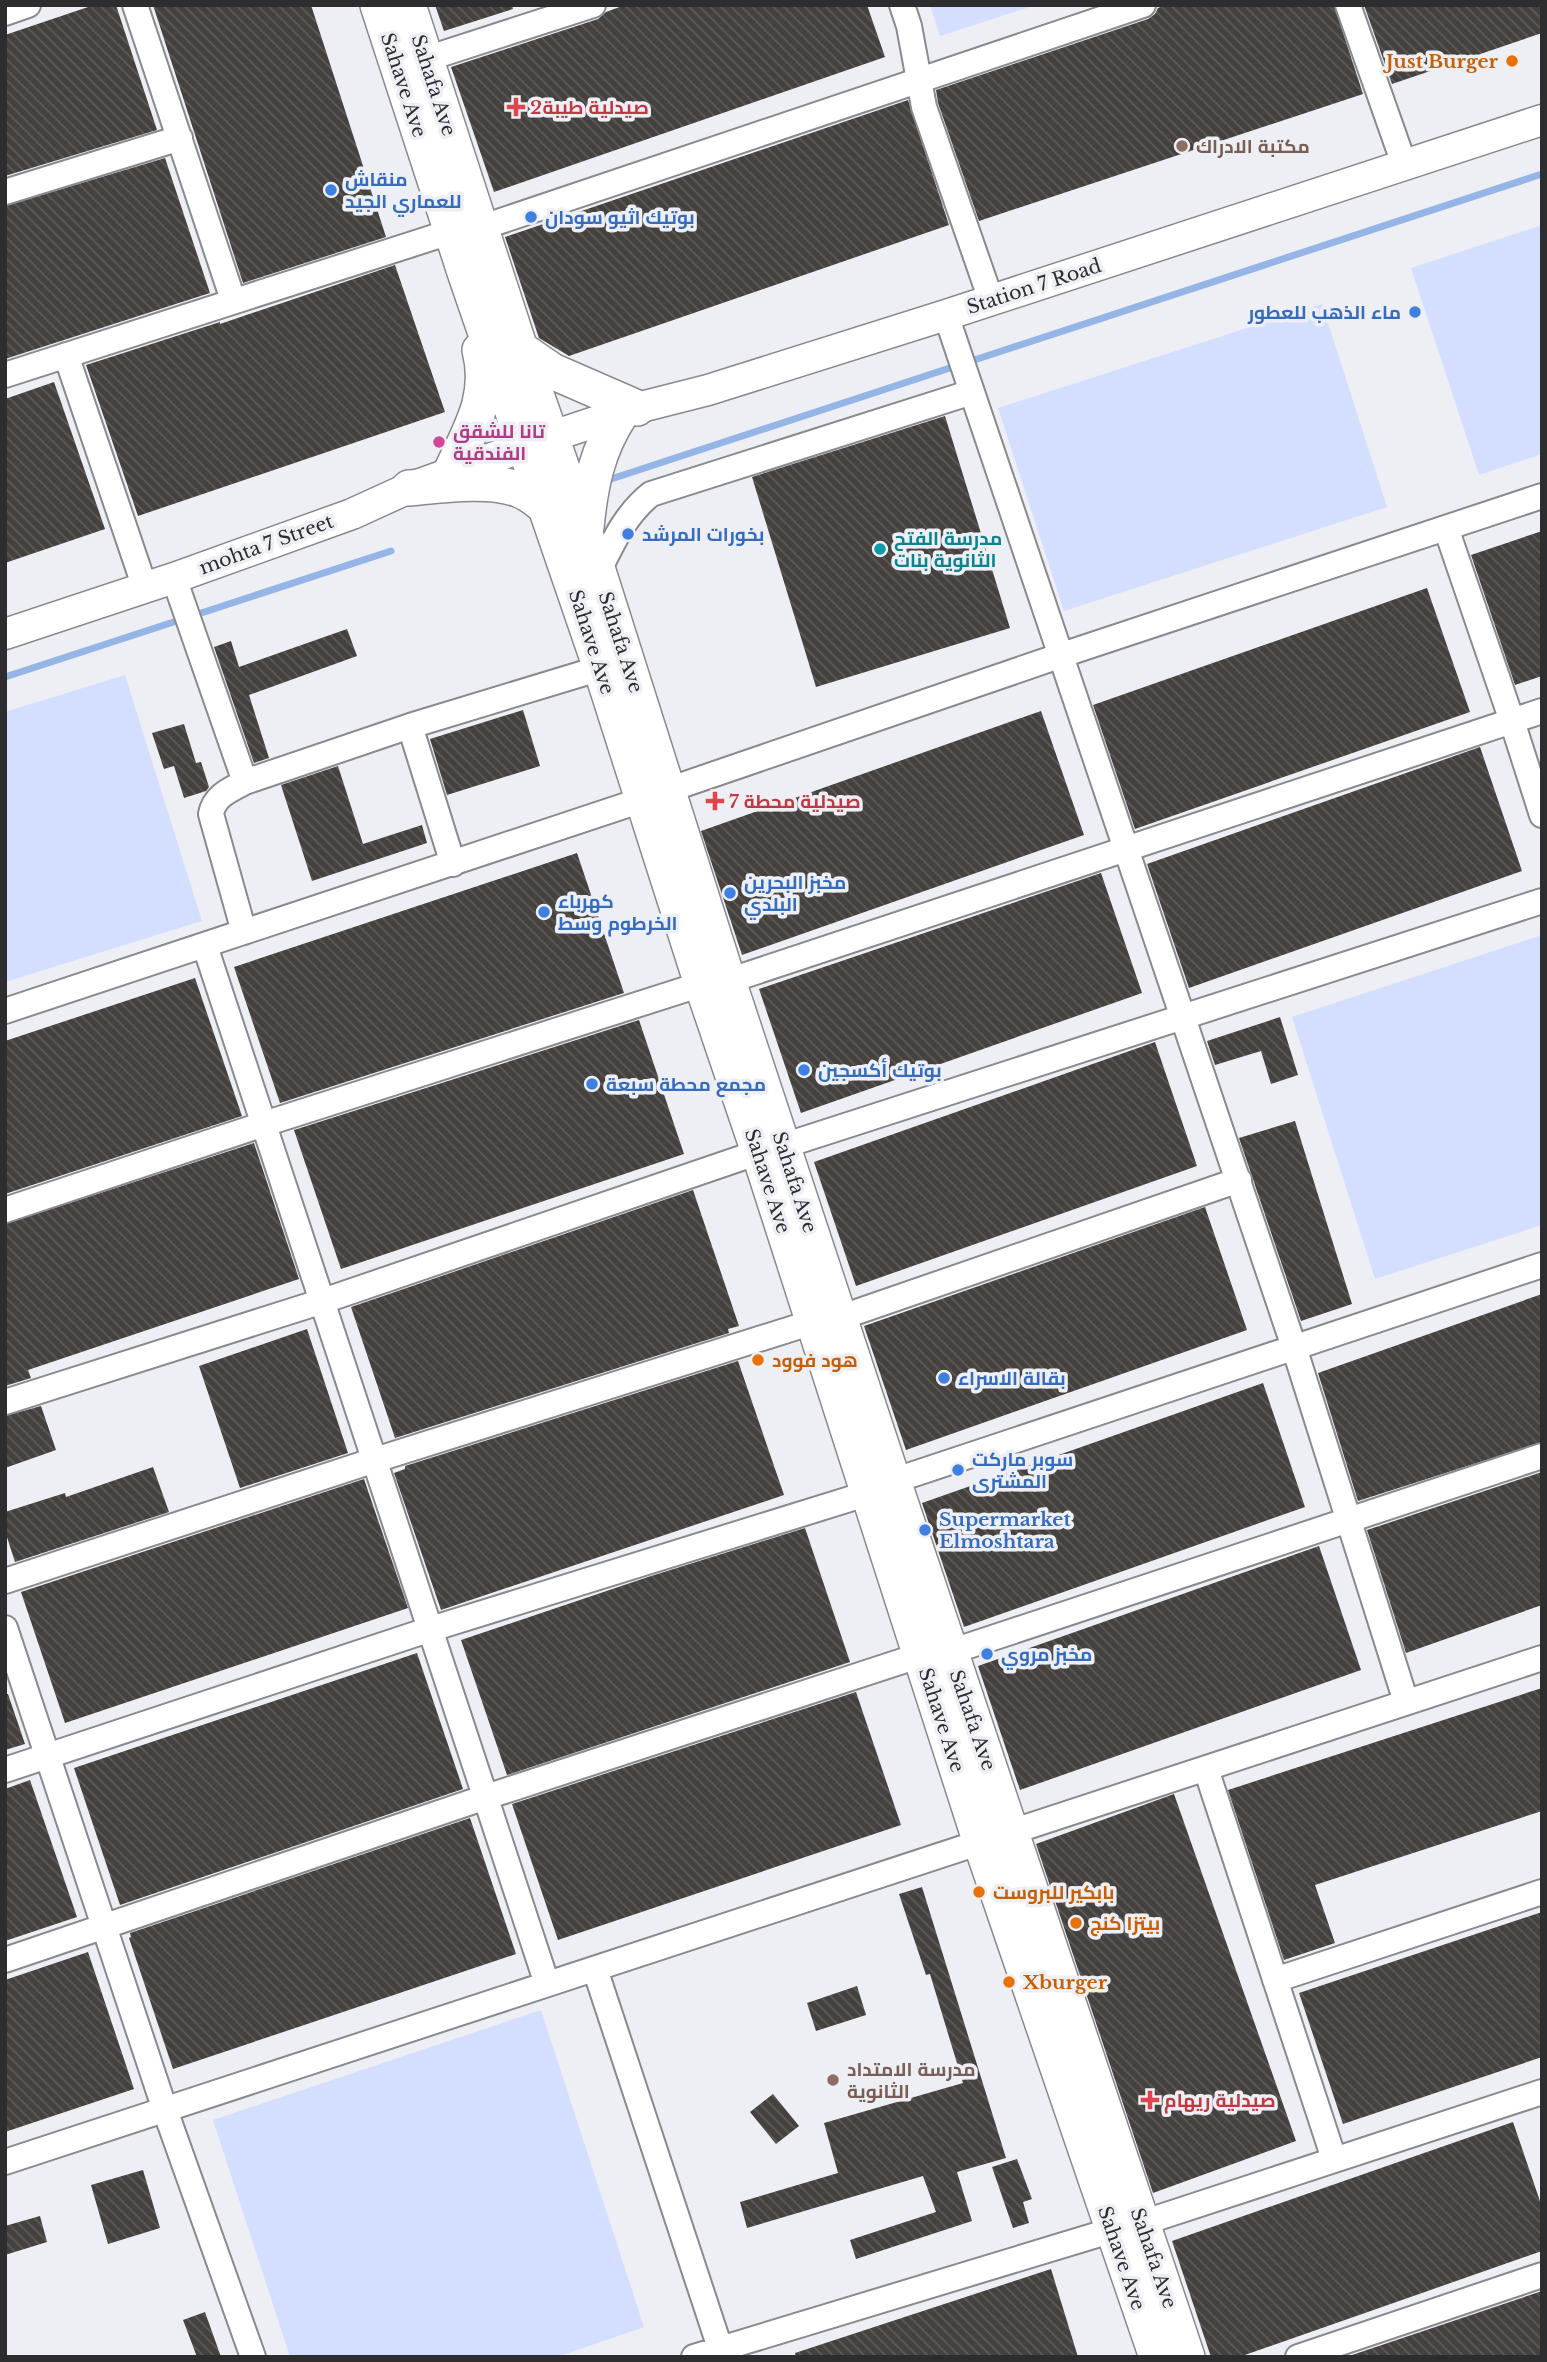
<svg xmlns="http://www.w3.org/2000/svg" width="1547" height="2362" font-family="'Libre Baskerville',Cairo,serif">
<defs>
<pattern id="building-back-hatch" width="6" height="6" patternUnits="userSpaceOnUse" patternTransform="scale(1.75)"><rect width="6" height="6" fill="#45413e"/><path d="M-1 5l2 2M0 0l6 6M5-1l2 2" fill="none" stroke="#5e5a58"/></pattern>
</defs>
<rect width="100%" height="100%" fill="#edeff4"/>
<!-- park -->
<path fill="#d4deff" d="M930,5H1036L940,36Z
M1542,225V454L1479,475L1411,268Z
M1322,304L1387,507L1064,611L998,408Z
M125,675L202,921L5,982V712Z
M1542,935V1225L1375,1279L1292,1017Z
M541,2010L644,2327L557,2357H290L213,2120Z"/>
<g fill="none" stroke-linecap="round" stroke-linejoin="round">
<!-- stream -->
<path stroke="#95b5e6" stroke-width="7" d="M605,481L1542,174
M5,677L391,551"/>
</g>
<!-- building -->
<path fill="url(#building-back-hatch)" d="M94,5H116L157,130L5,176V35Z
M153,5H311L386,237L243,283Z
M435,5H512L513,9L444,31Z
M625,5H867L885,57L494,192L451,67L598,19L606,12Z
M1165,5H1334L1363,94L979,221L938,103L936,90L1148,19L1155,14L1158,8Z
M1364,5H1542V33L1392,84Z
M908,100L949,225L569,356L539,338L505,237Z
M165,158L210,293L5,359V206Z
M395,265L445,412L138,516L86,365L220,322V324Z
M54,382L105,529L5,563V399Z
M945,416L1010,628L816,687L752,477Z
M1542,531V676L1515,685L1471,555Z
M1427,588L1470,712L1135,829L1093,705Z
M347,629L357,656L249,695L269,758L254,763L214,647L231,641L239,667Z
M523,710L540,766L447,795L430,739Z
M1041,711L1084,835L742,955L701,831Z
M184,724L196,763L201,762L209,787L206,791L184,798L174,766L164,769L152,733Z
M1480,747L1522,871L1189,988L1147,864Z
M338,766L363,844L422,825L427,843L312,881L281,785Z
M577,853L624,993L280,1103L234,967Z
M1101,873L1142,993L801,1113L759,989Z
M195,978L242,1116L5,1194V1041Z
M1280,1017L1298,1075L1271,1084L1261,1051L1215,1065L1207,1041Z
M639,1020L684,1154L341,1269L294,1130Z
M1155,1042L1197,1166L856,1286L814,1162Z
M1295,1121L1352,1304L1301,1321L1239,1138Z
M254,1143L299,1279L28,1370L31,1378L5,1386V1224Z
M693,1190L739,1326L728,1329L729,1333L395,1438L351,1307Z
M1205,1207L1247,1330L906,1450L864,1326Z
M1542,1294V1442L1358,1501L1318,1373Z
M307,1329L348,1453L240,1488L199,1366Z
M738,1361L784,1495L441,1610L394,1473L405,1469V1466Z
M1263,1383L1305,1507L964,1627L922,1503Z
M41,1406L56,1450L5,1468V1416Z
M153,1467L169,1512L15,1562L5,1531V1512L65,1493L66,1497Z
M1542,1472V1605L1406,1653L1367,1530Z
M364,1479L408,1608L65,1723L21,1592Z
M805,1528L850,1662L507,1775L461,1640L648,1577Z
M1319,1546L1361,1670L1020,1790L978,1666Z
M417,1653L463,1789L120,1905L74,1768Z
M1542,1688V1811L1315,1885L1335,1943L1284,1960L1228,1790Z
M856,1692L901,1825L558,1940L512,1804Z
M5,1694H8L25,1744L5,1750Z
M30,1780L77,1917L5,1941V1789Z
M1174,1794L1296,2141L1153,2193L1036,1844Z
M470,1818L516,1954L173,2069L129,1938L131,1937L130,1933Z
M922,1887L1006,2158L957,2172L972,2221L856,2259L850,2240L936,2212L923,2176L747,2228L740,2202L838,2173L824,2123L963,2083L930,1974L926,1975L899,1894Z
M1542,1912V2057L1343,2124L1299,1993Z
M88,1952L134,2089L5,2132V1980Z
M857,1986L866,2015L816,2031L807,2003Z
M773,2094L799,2126L776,2144L750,2112Z
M1513,2122L1542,2207V2251L1239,2357H1211L1172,2241Z
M1017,2159L1032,2199L1023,2202L1029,2223L1013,2228L992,2167Z
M143,2170L160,2228L108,2244L91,2185Z
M40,2216L47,2242L5,2255V2226Z
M1051,2269L1078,2357H796L795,2353Z
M1542,2291V2357H1352V2355Z
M205,2312L221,2357H197L183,2320Z"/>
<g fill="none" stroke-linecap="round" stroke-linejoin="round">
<defs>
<path id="minor" d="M135,5L233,300
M902,5L909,26L924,107L991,300
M1348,5L1404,164
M5,13L28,5
M426,59L593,5
M5,192L180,138
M480,228L1143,5
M946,315L1294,1347L1406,1702
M66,355L145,588
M5,375L453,231
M1446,528L1512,721L1542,815
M174,578L245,782C230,790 214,796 211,814L244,932
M594,580C610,549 623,516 651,494L972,392
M410,726L453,864
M245,782L410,726L601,668
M668,790L1062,655L1542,496
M205,946L547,1984
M728,981L1542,711
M5,1011L642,800
M783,1146L1542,901
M5,1210L264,1124L702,984
M839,1318L1239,1180
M5,1402L323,1301L759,1152
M893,1481L1542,1265
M5,1581L375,1460L813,1322
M5,1628L165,2110L253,2357
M950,1652L1542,1456
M1206,1769L1334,2159
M5,1770L431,1629L869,1493
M5,1960L486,1797L921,1655
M595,1969L723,2357
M1275,1980L1542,1892
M5,2162L1542,1658
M1142,2223L1542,2092
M694,2357L1113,2230
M1298,2357L1542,2275"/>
<path id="tertiary" d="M5,634L174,578L352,514L409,488L550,437L637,408L708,390L946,315L1542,120"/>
<path id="secondary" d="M378,5L465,272L601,668L702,984L759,1152L981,1843L1157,2357
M408,5L520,349L598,571L728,981L893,1481L1187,2357
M520,349L552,371L637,408
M451,472C470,430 492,398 480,350
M409,488C441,485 491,478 520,490C531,494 539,502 548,509
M586,527C590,486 597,450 620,415"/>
</defs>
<!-- minor casing -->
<use href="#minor" stroke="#898a8f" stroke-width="28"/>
<!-- tertiary casing -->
<use href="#tertiary" stroke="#898a8f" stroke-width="33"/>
<!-- secondary casing -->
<use href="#secondary" stroke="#898a8f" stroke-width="38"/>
<!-- minor -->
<use href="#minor" stroke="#fff" stroke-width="24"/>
<!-- tertiary -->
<use href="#tertiary" stroke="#fff" stroke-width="30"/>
<!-- secondary -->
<use href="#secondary" stroke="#fff" stroke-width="35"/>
</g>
<!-- markers -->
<g fill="#e8710a" stroke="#edeff4" stroke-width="2.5">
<circle cx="1512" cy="61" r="7"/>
<circle cx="758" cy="1360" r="7"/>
<circle cx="979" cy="1892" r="7"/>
<circle cx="1076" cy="1923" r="7"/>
<circle cx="1009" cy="1982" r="7"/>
</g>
<g fill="#e0444e" stroke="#edeff4" stroke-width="2.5">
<path d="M512.5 96.5h7v7h7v7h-7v7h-7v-7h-7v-7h7z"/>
<path d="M711.5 790.5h7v7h7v7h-7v7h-7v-7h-7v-7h7z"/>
<path d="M1146.5 2089.5h7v7h7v7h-7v7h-7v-7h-7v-7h7z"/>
</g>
<g fill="#8d6e63" stroke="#edeff4" stroke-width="2.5">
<circle cx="1182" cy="146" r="7"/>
<circle cx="833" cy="2080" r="7"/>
</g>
<g fill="#3f7fe0" stroke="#edeff4" stroke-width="2.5">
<circle cx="331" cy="190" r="7"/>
<circle cx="531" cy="217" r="7"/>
<circle cx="1415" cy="312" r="7"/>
<circle cx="628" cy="534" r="7"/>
<circle cx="730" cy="893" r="7"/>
<circle cx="544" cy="912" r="7"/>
<circle cx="804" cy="1070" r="7"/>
<circle cx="592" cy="1084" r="7"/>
<circle cx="944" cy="1378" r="7"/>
<circle cx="958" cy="1470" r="7"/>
<circle cx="925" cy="1530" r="7"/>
<circle cx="987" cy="1654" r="7"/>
</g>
<circle fill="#d1479c" stroke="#edeff4" stroke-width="2.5" cx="439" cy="442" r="7"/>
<circle fill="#0f9aa8" stroke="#edeff4" stroke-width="2.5" cx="880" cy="549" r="7"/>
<g text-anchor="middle" stroke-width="7" stroke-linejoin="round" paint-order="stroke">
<!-- food labels -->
<g font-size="19" font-weight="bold" fill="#c56008" stroke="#edeff4" text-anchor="start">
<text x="1498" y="68" text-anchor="end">Just Burger</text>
<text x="772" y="1367">هود فوود</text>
<text x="993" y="1899">بابكير للبروست</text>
<text x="1090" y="1930">بيتزا كنج</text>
<text x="1023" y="1989">Xburger</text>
</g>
<!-- street labels -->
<g font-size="19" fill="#2d2d2f" stroke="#edeff4">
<text transform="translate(404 85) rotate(72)" y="7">Sahave Ave</text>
<text transform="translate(434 85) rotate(72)" y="7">Sahafa Ave</text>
<text transform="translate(1034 286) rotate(-18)" y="7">Station 7 Road</text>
<text transform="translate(266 544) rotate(-20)" y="7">mohta 7 Street</text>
<text transform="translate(592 642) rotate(72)" y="7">Sahave Ave</text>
<text transform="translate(621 642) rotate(72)" y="7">Sahafa Ave</text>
<text transform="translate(768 1181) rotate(72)" y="7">Sahave Ave</text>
<text transform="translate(795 1182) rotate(72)" y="7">Sahafa Ave</text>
<text transform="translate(942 1720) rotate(72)" y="7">Sahave Ave</text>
<text transform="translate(973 1720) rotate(71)" y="7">Sahafa Ave</text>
<text transform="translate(1122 2258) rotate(71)" y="7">Sahave Ave</text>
<text transform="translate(1154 2258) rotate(71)" y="7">Sahafa Ave</text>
</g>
<!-- health labels -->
<g font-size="19" font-weight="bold" fill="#be3a42" stroke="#edeff4" text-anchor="start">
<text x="530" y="114">صيدلية طيبة2</text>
<text x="729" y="808">صيدلية محطة 7</text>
<text x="1164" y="2107">صيدلية ريهام</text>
</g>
<!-- education labels -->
<g font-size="19" font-weight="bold" fill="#785e54" stroke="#edeff4" text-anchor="start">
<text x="1196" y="153">مكتبة الادراك</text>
<text x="847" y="2076">مدرسة الامتداد<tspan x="847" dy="22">الثانوية</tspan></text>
</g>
<!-- shop labels -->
<g font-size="19" font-weight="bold" fill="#366cbe" stroke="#edeff4" text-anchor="start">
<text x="345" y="186">منقاش<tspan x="345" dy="22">للعماري الجيد</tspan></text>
<text x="545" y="224">بوتيك اثيو سودان</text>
<text x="1401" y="319" text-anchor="end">ماء الذهب للعطور</text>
<text x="642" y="541">بخورات المرشد</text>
<text x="744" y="889">مخبز البحرين<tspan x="744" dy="22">البلدي</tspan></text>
<text x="558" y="908">كهرباء<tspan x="558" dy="22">الخرطوم وسط</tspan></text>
<text x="818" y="1077">بوتيك أكسجين</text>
<text x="606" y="1091">مجمع محطة سبعة</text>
<text x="958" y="1385">بقالة الاسراء</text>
<text x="972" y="1466">سوبر ماركت<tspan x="972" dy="22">المشترى</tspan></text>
<text x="939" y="1526">Supermarket<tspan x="939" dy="22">Elmoshtara</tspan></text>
<text x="1001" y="1661">مخبز مروي</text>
</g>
<!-- hotel labels -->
<g font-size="19" font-weight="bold" fill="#b23c85" stroke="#edeff4" text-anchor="start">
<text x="453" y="438">تانا للشقق<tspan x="453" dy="22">الفندقية</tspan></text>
</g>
<!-- culture labels -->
<g font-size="19" font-weight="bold" fill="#0d838f" stroke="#edeff4" text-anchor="start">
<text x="894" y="545">مدرسة الفتح<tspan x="894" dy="22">الثانوية بنات</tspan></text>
</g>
</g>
<!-- border -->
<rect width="1547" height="2362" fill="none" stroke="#2d2d2f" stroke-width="14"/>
</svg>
